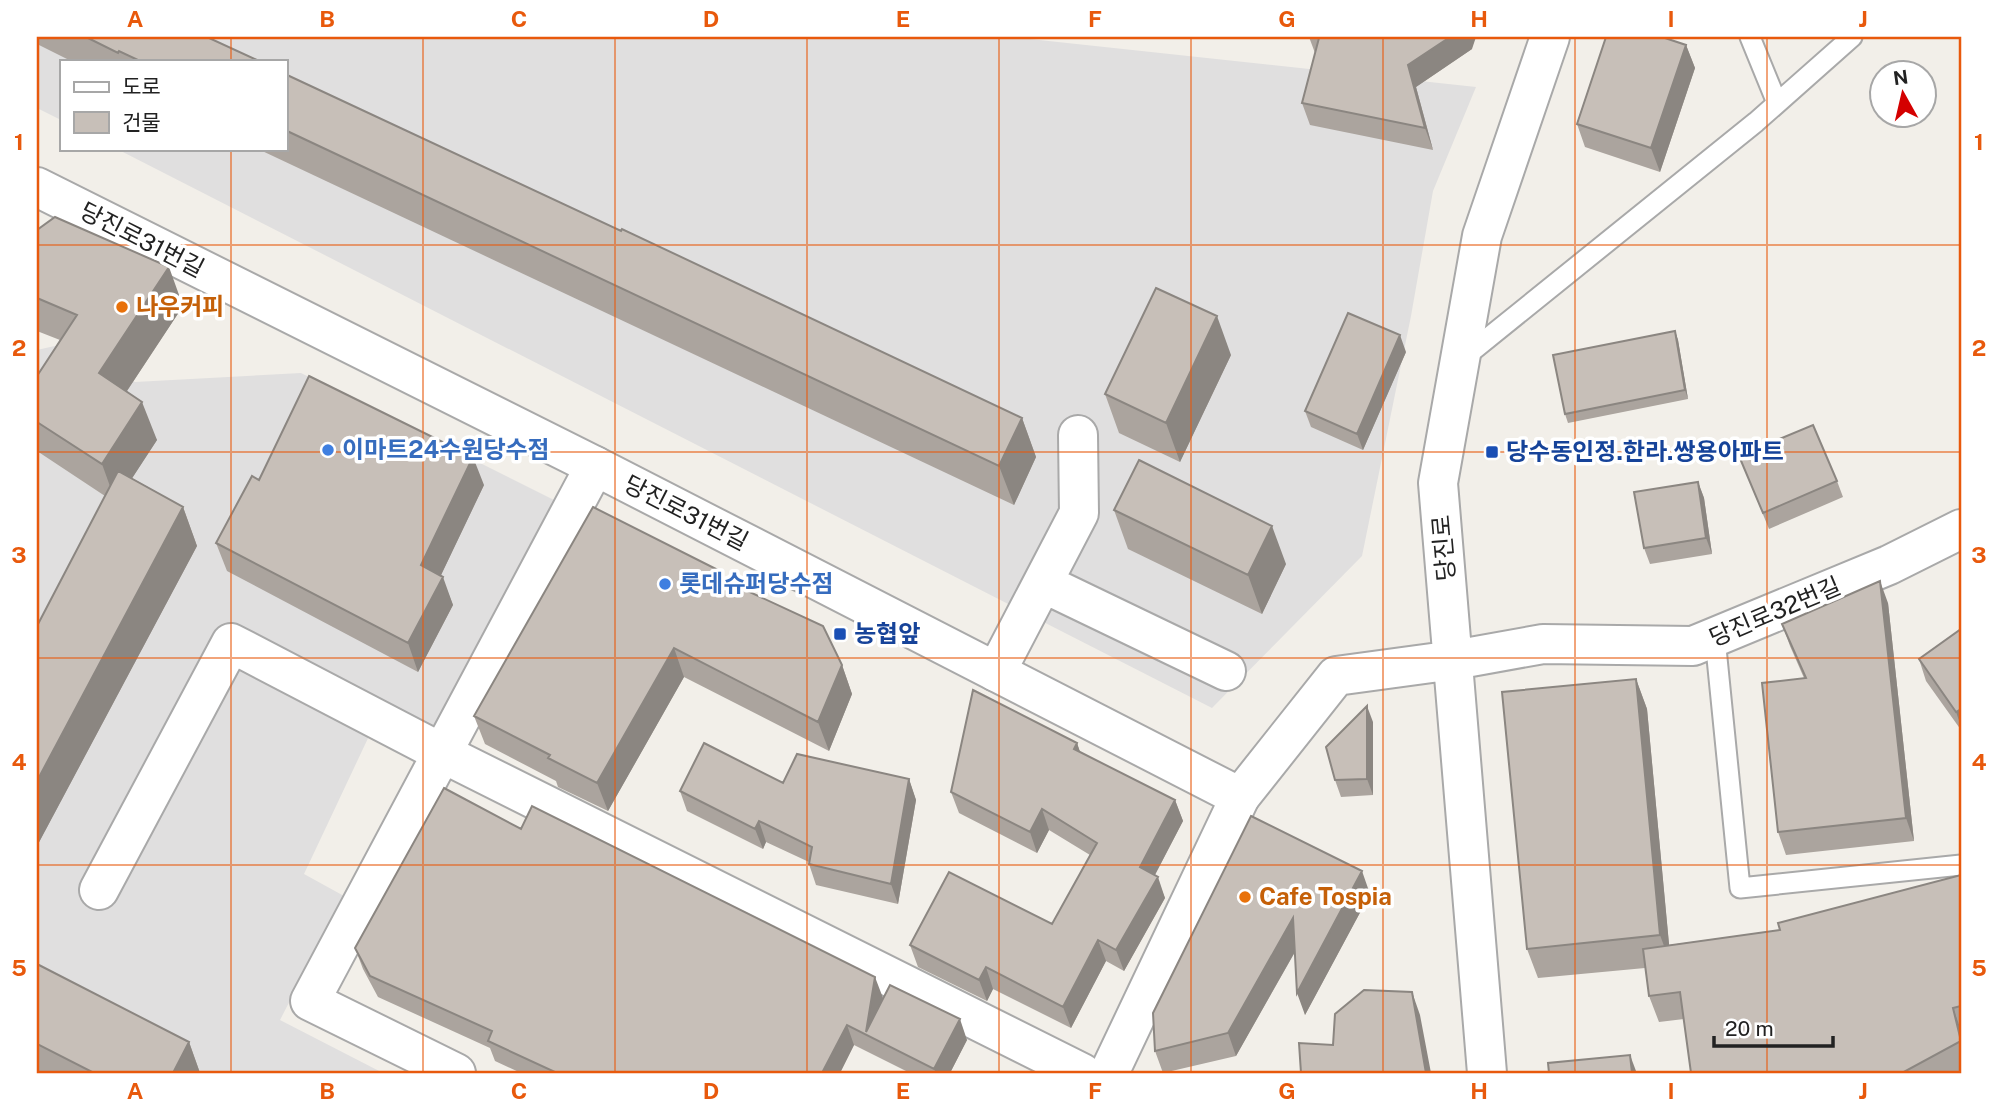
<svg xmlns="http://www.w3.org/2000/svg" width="1998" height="1110" font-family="'Public Sans','Noto Sans KR',sans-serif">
<rect width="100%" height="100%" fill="#f2efe9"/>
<!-- residential -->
<path fill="#e0dfdf" d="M37,37H1012L1476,87L1433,191L1411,316L1362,556L1212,708L117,149H285V61H61V120L37,108Z
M59,345L135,382L301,373L558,502L420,759L370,734L304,874L344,896L280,1020L383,1073H37V350Z"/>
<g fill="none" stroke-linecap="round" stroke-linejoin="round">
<defs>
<path id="service" d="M1750,37L1777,103
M1462,359L1756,122L1852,37
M1715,638L1740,888L1961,865"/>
<path id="minor" d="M1043,583L1226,671
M996,672L1079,513L1078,435
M99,890L231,643L442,753L1082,1073
M456,1073L310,1001L595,466
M1109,1073L1240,797"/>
<path id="tertiary" d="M37,187L595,466L1240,797L1336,676L1454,660L1543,644L1693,646L1889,565L1961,529
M1487,1073L1438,483L1482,236L1550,37"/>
</defs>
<!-- service casing -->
<use href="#service" stroke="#a9a9a9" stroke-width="23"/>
<!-- minor casing -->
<use href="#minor" stroke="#a9a9a9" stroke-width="42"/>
<!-- tertiary casing -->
<use href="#tertiary" stroke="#a9a9a9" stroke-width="42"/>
<!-- service -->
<use href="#service" stroke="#fff" stroke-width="19"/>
<!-- minor -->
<use href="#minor" stroke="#fff" stroke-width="38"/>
<!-- tertiary -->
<use href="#tertiary" stroke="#fff" stroke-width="38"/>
</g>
<!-- wall -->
<path fill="#aba49e" d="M37,37H207L259,61H71L37,44Z
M1309,37L1472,49L1416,87L1433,150L1310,125L1302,103L1315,53Z
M1686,45L1695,68L1660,172L1585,147L1577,124Z
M285,74L1022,418L1036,457L1014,505L258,149H285Z
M37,230L183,306L127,391L157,440L132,478L183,507L197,546L37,846V626L105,496L37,451V376L60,340L37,331Z
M1675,331L1678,340L1688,399L1568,423L1565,414Z
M1406,352L1363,450L1311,427L1305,411Z
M1231,355L1180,462L1119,433L1105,394Z
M1739,456L1837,481L1843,497L1769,529Z
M259,480L484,485L441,575L453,605L418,672L227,571L216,543Z
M1698,482L1704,498L1712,554L1650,564L1644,548Z
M1114,510L1286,564L1262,614L1128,549Z
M722,579L842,665L852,694L829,751L684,677L608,811L558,787L556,781L485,744L474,716Z
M1888,603L1914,841L1786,855L1778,832L1804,678L1790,646L1782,624Z
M1961,629V730L1926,681L1919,659Z
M1636,679L1647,709L1669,945L1780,930L1961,875V1073H1691L1684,1019L1659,1022L1649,996L1645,968L1538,978L1527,949Z
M1373,722V795L1341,797L1335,780Z
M1077,743L1080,752L1175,800L1183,821L1155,875L1165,898L1124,971L1106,961L1071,1028L993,989L987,1001L918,967L910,945L1052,924L1090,855L1049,830L1037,853L959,813L951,792Z
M909,779L916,800L898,904L816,885L809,864V862L766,842L763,849L687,811L680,791L783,783Z
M521,829L883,998L882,1001L967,1040L950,1073H910L854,1045L840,1073H521L495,1061L490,1048L378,997L363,969L355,948Z
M1370,894L1305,1015L1295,952L1236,1056L1163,1073L1155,1051Z
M37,964L189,1042L200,1073H37Z"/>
<!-- shaded-wall -->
<path fill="#8b8681" d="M1450,37H1476L1472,49L1416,87L1433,150L1425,128L1408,65Z
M1686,45L1695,68L1660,172L1651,148Z
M169,267L183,306L113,412L99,373Z
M1217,316L1231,355L1180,462L1166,423Z
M1675,331L1678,340L1688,399L1685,390Z
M1400,335L1406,352L1363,450L1357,434Z
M142,402L157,440L116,503L102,464Z
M1022,418L1036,457L1014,505L999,466Z
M473,457L484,485L432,594L421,565Z
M1698,482L1704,498L1712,554L1706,538Z
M183,507L197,546L37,846V781Z
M1272,526L1286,564L1262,614L1248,575Z
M718,570L729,598L715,576Z
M443,577L453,605L418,672L408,643Z
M1880,581L1888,603L1914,841L1906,818Z
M674,648L684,677L608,811L597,783Z
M842,665L852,694L829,751L818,722Z
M1636,679L1647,709L1671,965L1660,935Z
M1367,706L1373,722V795L1367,779Z
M1961,709V726L1956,712Z
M1077,743L1084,764L1074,749Z
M909,779L916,800L898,904L891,884Z
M1175,800L1183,821L1148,888L1140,867Z
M1042,809L1049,830L1037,853L1030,832Z
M759,821L766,842L763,849L755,829Z
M1362,871L1370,894L1305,1015L1297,993Z
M1158,877L1165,898L1124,971L1116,950Z
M1293,918L1301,941L1236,1056L1228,1033Z
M1098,940L1106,961L1071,1028L1063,1007Z
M986,967L993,989L987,1001L979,980Z
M875,977L883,998L876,1039L866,1032Z
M1412,992L1420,1015L1431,1073H1426Z
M1953,1008L1961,1030V1040Z
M960,1019L967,1040L950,1073H936L934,1069Z
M847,1025L854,1045L840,1073H822Z
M189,1042L200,1073H173Z
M1630,1055L1636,1071V1073H1632Z"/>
<!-- building -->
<path fill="#c7bfb8" stroke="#8b8681" stroke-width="2" d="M86,37H207L259,61H140L119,51L118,53Z
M1309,37H1450L1408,65L1425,128L1302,103L1319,38Z
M1606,37H1662L1686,45L1651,148L1577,124Z
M285,74L621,231L622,229L1022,418L999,466L285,130Z
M55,217L169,267L99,373L142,402L102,464L37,422V376L77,315L37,298V230Z
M1156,288L1217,316L1166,423L1105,394Z
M1348,313L1400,335L1357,434L1305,411Z
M1675,331L1685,390L1565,414L1553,355Z
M309,376L473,457L421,565L443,577L408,643L216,543L252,476L259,480Z
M1813,425L1837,481L1763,513L1739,456Z
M1139,460L1272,526L1248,575L1114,510Z
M118,471L183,507L37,781V626Z
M1698,482L1706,538L1644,548L1634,492Z
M593,507L718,570L715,576L823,626L842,665L818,722L674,648L597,783L548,758L550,755L474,716Z
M1880,581L1906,818L1778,832L1762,683L1806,678L1782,624Z
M1961,629V709L1956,712L1919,659Z
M1636,679L1660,935L1527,949L1502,692Z
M973,690L1077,743L1074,749L1175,800L1140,867L1158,877L1116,950L1098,940L1063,1007L986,967L979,980L910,945L949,872L1052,924L1097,843L1042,809L1030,832L951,792Z
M1367,706V779L1335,780L1326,747Z
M704,743L783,783L797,754L909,779L891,884L809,864L812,847L759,821L755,829L680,791Z
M444,788L521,829L532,806L875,977L866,1032L890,985L960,1019L934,1069L847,1025L822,1073H557L488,1041L492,1031L370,976L355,948Z
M1251,816L1362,871L1297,993L1293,918L1228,1033L1155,1051L1153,1013Z
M1961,875V1006L1953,1008L1961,1041L1902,1073H1691L1680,992L1649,996L1643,949L1780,930L1778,923Z
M37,964L189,1042L173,1073H94L37,1044Z
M1364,990L1412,992L1426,1073H1301L1299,1043L1333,1045L1335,1014Z
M1630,1055L1632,1073H1549L1548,1063Z"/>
<!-- grid -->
<path fill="none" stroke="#e8590c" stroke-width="2" stroke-opacity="0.55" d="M231,37V61M423,37V1073M615,37V1073M807,37V1073M999,37V1073M1191,37V1073M1383,37V1073M1575,37V1073M1767,37V1073M231,149V1073M37,245H1961M37,452H1961M37,658H1961M37,865H1961"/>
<!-- markers -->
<g fill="#e8710a" stroke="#fff" stroke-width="2.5">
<circle cx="122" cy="307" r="7"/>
<circle cx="1245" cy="897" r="7"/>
</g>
<g fill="#3f7fe0" stroke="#fff" stroke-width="2.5">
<circle cx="328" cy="450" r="7"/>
<circle cx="665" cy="584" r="7"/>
</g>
<g fill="#1a4fb4" stroke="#fff" stroke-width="2.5">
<rect x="1485" y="445" width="14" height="14" rx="3.5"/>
<rect x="833" y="627" width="14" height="14" rx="3.5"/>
</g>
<g text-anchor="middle" stroke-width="7" stroke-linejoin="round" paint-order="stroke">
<!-- street labels -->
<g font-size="24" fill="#222" stroke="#fff">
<text transform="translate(142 240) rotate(27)" y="8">당진로31번길</text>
<text transform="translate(686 513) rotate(27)" y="8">당진로31번길</text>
<text transform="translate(1444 548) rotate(-95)" y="8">당진로</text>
<text transform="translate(1775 612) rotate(-23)" y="8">당진로32번길</text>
</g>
<!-- food labels -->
<g font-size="24" font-weight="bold" fill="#c56008" stroke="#fff" text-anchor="start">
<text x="136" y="315">나우커피</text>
<text x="1259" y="905">Cafe Tospia</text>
</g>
<!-- shop labels -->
<g font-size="24" font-weight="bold" fill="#366cbe" stroke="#fff" text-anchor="start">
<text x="342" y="458">이마트24수원당수점</text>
<text x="679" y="592">롯데슈퍼당수점</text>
</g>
<!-- transit labels -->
<g font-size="24" font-weight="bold" fill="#164399" stroke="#fff" text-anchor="start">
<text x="1506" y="460">당수동인정.한라.쌍용아파트</text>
<text x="854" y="642">농협앞</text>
</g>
</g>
<!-- border -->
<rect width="1998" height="1110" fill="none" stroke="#ffffff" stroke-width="77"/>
<!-- legend -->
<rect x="60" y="60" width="228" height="91" fill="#ffffff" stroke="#a7a7a7" stroke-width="2"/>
<rect x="74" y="82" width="35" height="10" fill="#ffffff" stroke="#a7a7a7" stroke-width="2"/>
<text x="122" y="94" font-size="21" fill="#222222">도로</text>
<rect x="74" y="112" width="35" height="21" fill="#c7bfb8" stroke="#a7a7a7" stroke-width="2"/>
<text x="122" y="130" font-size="21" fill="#222222">건물</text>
<!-- north arrow -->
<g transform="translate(1903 94) rotate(352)"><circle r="33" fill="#ffffff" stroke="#a7a7a7" stroke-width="2"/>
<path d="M0-5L12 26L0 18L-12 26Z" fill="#d40000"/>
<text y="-10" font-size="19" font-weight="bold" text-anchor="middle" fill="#222222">N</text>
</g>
<!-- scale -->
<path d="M1714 1036v10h119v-10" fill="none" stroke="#222222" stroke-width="3.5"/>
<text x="1725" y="1036" font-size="21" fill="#222222" stroke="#ffffff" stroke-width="5" paint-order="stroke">20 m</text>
<rect x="38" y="38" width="1922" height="1034" fill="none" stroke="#e8590c" stroke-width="2.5"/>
<g font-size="23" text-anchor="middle" font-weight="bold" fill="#e8590c">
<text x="135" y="27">A</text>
<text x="327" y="27">B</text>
<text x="519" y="27">C</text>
<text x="711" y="27">D</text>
<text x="903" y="27">E</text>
<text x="1095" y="27">F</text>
<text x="1287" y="27">G</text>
<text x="1479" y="27">H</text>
<text x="1671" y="27">I</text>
<text x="1863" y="27">J</text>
<text x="19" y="150">1</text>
<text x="1979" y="150">1</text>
<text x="19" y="356">2</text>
<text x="1979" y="356">2</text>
<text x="19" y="563">3</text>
<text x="1979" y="563">3</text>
<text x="19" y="770">4</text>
<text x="1979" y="770">4</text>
<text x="19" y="976">5</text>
<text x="1979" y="976">5</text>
<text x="135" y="1099">A</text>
<text x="327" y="1099">B</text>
<text x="519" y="1099">C</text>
<text x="711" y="1099">D</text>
<text x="903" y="1099">E</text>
<text x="1095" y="1099">F</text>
<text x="1287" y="1099">G</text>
<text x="1479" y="1099">H</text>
<text x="1671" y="1099">I</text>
<text x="1863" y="1099">J</text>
</g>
</svg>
